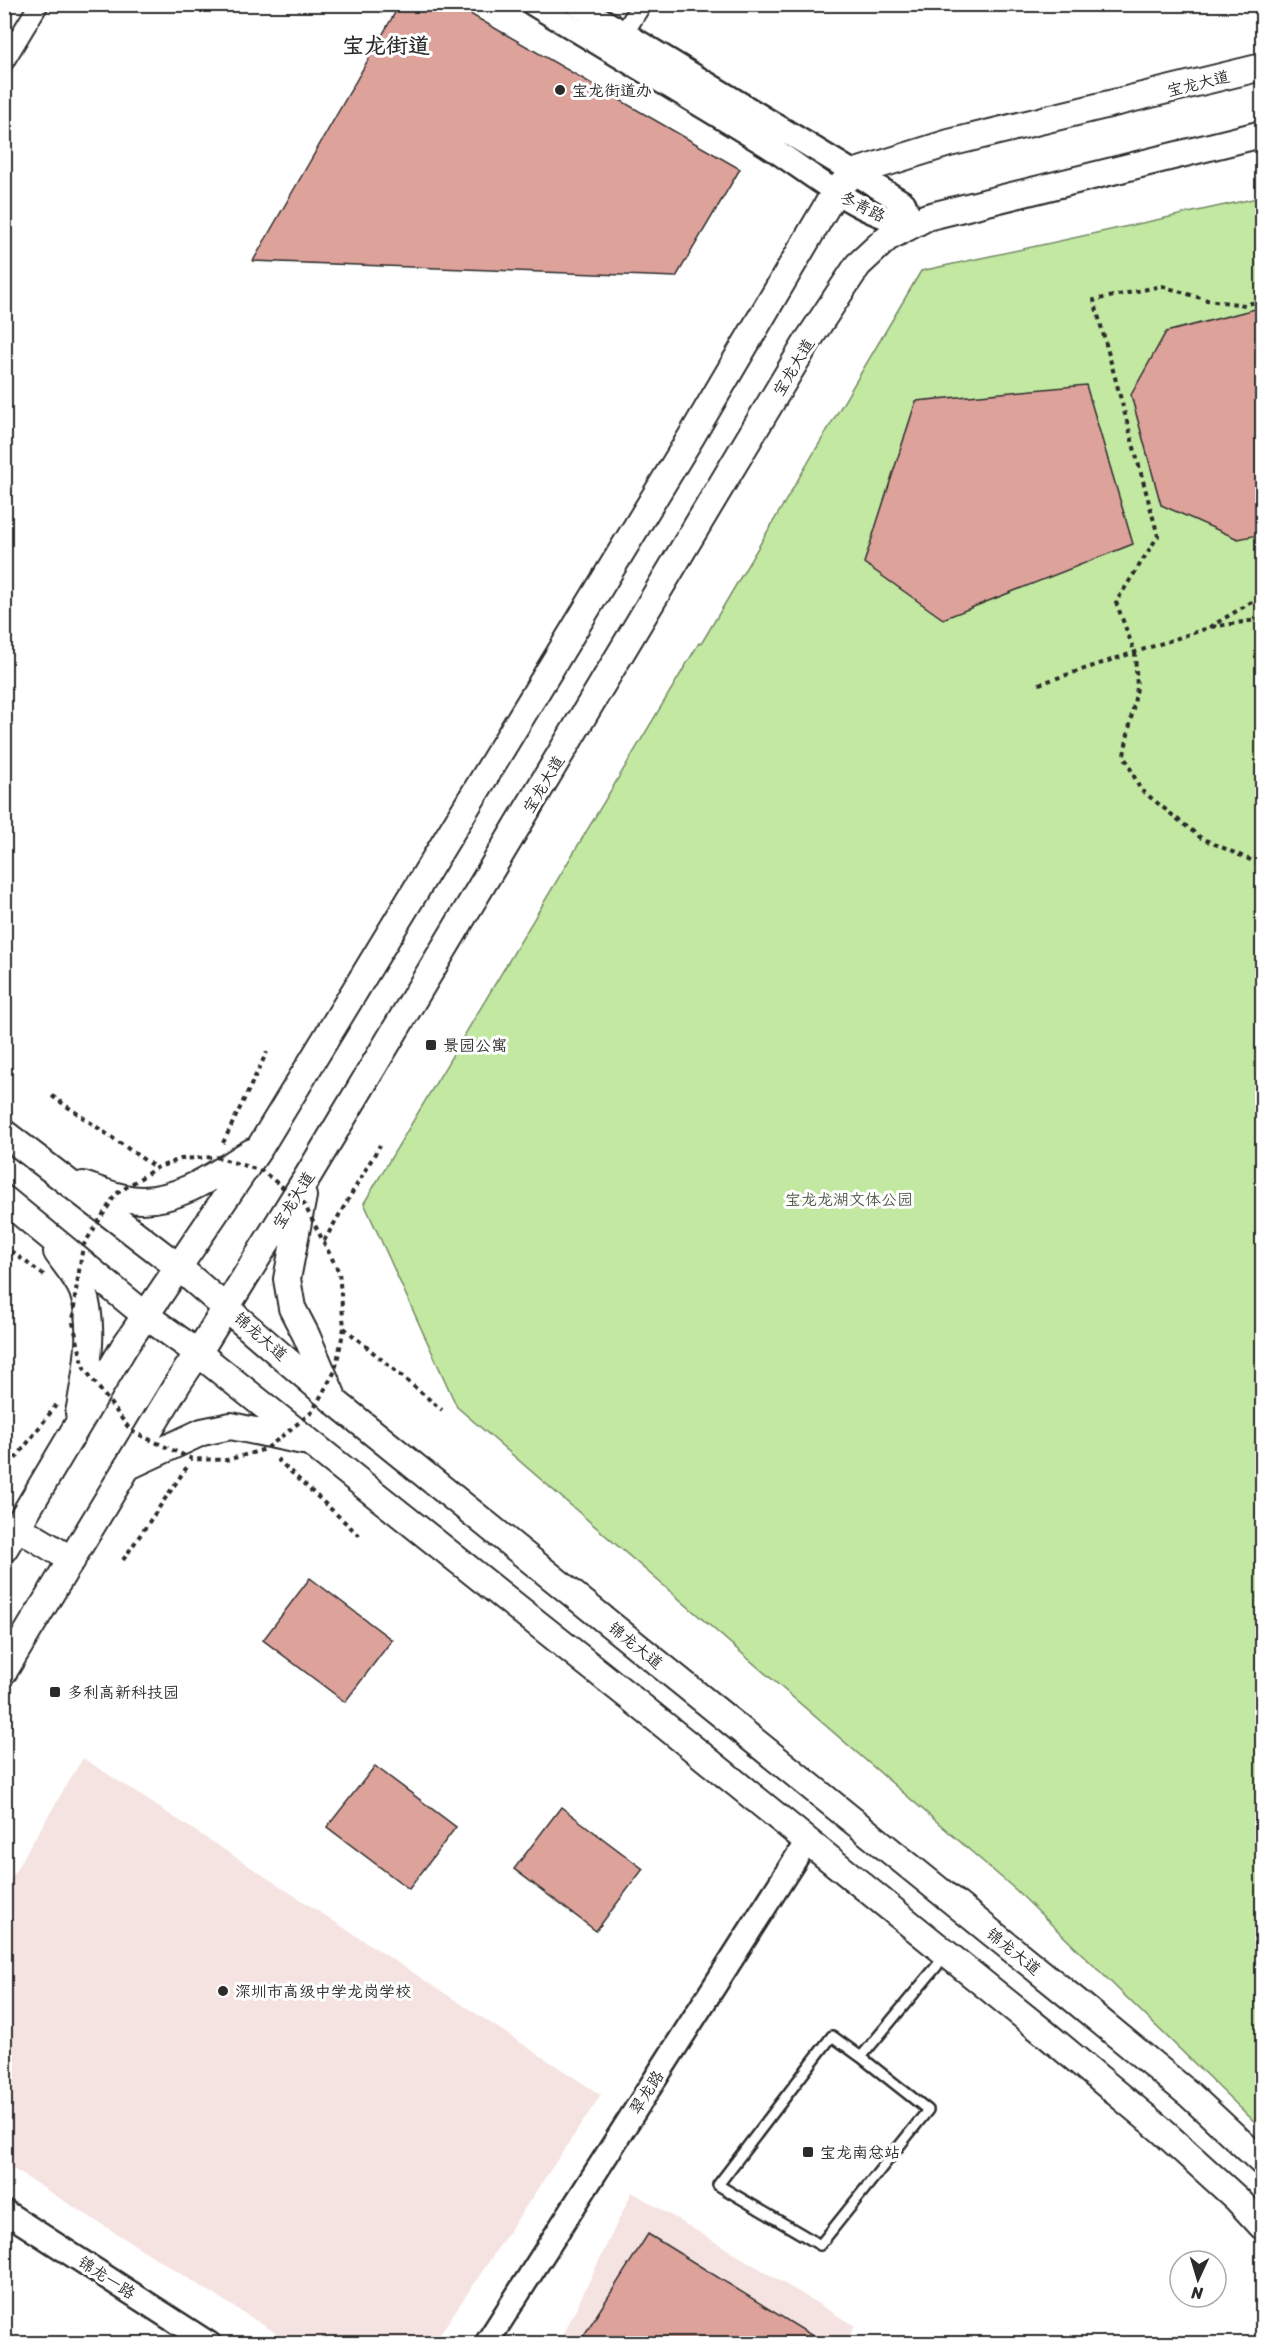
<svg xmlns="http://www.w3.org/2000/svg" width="1267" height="2348" font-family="Sriracha,'LXGW WenKai TC',sans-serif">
<rect width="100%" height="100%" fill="#fff"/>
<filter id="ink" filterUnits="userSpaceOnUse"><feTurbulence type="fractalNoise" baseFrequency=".0167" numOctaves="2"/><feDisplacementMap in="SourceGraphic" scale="12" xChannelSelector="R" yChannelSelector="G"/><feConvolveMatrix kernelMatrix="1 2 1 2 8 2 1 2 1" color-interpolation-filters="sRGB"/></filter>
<g filter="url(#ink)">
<!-- built -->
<path fill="#f5e3e1" d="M83,1758L601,2095L434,2343H292L5,2164V1888Z
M632,2192L855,2326L845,2343L559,2344Z"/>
<!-- green -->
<path fill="#c2e8a2" stroke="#768a66" stroke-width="1.5" d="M1262,197V2129L1017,1891L457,1407L364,1203L699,643L701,644L707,634L921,271Z"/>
<!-- building -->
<path fill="#dda39b" stroke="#2b2b2b" stroke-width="1.5" d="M400,4H453L740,169L676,277L253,261Z
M1263,307V534L1238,539L1161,505L1131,395L1166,332Z
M1086,385L1133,544L943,619L864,563L916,401Z
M310,1578L392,1640L345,1702L263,1640Z
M375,1766L456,1827L409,1889L327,1827Z
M561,1807L643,1869L596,1931L514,1869Z
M648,2234L824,2343H579Z"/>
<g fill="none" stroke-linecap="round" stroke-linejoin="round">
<defs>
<path id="service" d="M861,2057L928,2110L820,2245L718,2185L832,2036L861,2057L946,1955"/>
<path id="minor" d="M624,33L642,4
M4,62L39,4"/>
<path id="tertiary" d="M533,4C610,51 688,97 765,144C810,172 859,217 913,224L904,203L576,4
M4,2211L210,2344
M486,2344L807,1841"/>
<path id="secondary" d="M4,1133L177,1266L334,1401L1076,2001L1190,2095L1262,2162
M83,1185C101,1191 122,1200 142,1200C182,1200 218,1172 252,1152
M303,1196L287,1279L292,1308L306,1335L332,1395
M4,1199L145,1315L198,1353L632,1699L1047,2035L1160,2129L1237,2199L1262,2226
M57,1252C65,1264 78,1278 83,1292C96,1329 86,1375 79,1413
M127,1467L202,1432L231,1426L303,1441
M17,1527L72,1560
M4,1549L124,1347L260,1147L691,437L835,192L853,173L949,143L1262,67
M4,1671L178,1383L198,1353L309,1174L807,342L858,265L887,238L927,217L1262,134"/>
</defs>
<!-- service casing -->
<use href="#service" stroke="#2b2b2b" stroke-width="14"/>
<!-- minor casing -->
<use href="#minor" stroke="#2b2b2b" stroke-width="22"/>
<!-- tertiary casing -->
<use href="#tertiary" stroke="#2b2b2b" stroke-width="27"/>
<!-- secondary casing -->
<use href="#secondary" stroke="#2b2b2b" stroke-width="30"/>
<!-- path -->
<path stroke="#2b2b2b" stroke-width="4" stroke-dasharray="4.5 4.5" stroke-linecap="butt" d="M1262,300L1245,305L1207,300L1162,286L1094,300L1158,536L1116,602L1135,653L1137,688L1124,755L1140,789L1201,838L1262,865
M1212,627L1262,619
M1039,684L1208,628L1262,596
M52,1096L156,1168
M223,1143L267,1052
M324,1241L380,1145
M4,1246L45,1276
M344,1328L442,1410
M277,1459L362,1538
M10,1466L57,1404
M123,1560L189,1464"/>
<!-- service -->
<use href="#service" stroke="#fff" stroke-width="9"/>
<!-- minor -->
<use href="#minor" stroke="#fff" stroke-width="18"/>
<!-- tertiary -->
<use href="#tertiary" stroke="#fff" stroke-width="22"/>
<!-- secondary -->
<use href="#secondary" stroke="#fff" stroke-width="26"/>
<!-- path-bridge -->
<path stroke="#2b2b2b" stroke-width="4" stroke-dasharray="4.5 4.5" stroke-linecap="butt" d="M216,1157L262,1171L304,1204L339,1272L344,1328L335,1371L312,1412L266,1449L227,1460L192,1459L131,1431L84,1368L73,1323L75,1297L83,1246L116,1194L156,1168L181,1159Z"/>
</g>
</g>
<!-- markers -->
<g fill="#2b2b2b" stroke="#fff" stroke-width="2">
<circle cx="560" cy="90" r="6"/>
<rect x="425" y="1039" width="12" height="12" rx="3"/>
<rect x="49" y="1686" width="12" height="12" rx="3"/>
<circle cx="223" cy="1991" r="6"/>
<rect x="802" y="2146" width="12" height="12" rx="3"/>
</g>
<g text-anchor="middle" stroke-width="6" stroke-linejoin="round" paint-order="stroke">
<!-- street labels -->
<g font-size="16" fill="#2b2b2b" stroke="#fff">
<text transform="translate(1198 83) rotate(-14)" y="6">宝龙大道</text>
<text transform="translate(863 206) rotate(27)" y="6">冬青路</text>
<text transform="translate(793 367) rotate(-59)" y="6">宝龙大道</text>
<text transform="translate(543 784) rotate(-59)" y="6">宝龙大道</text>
<text transform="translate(293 1200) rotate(-58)" y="6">宝龙大道</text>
<text transform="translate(261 1336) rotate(41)" y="6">锦龙大道</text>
<text transform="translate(636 1645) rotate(39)" y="6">锦龙大道</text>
<text transform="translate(1014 1951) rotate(39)" y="6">锦龙大道</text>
<text transform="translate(646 2092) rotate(-57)" y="6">翠龙路</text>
<text transform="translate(107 2277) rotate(33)" y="6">锦龙一路</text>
</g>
<!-- poi labels -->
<g font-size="16" fill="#2b2b2b" stroke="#fff" text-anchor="start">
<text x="572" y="96">宝龙街道办</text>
<text x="443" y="1051">景园公寓</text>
<text x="67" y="1698">多利高新科技园</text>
<text x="235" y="1997">深圳市高级中学龙岗学校</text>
<text x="820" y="2158">宝龙南总站</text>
</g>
<!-- park labels -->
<g font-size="16" fill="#515a49" stroke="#fff">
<text x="849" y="1205">宝龙龙湖文体公园</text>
</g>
<!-- district labels -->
<g font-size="22" font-weight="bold" fill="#2b2b2b" stroke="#fff">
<text x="386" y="53">宝龙街道</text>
</g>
</g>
<!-- margin -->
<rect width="1267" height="2348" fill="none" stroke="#fff" stroke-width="24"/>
<rect x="12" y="12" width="1243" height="2324" fill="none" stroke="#2b2b2b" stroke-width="2" filter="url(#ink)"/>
<!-- north arrow -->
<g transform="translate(1198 2279) rotate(184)"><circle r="28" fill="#ffffff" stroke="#aaaaaa" stroke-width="1.5"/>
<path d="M0-4.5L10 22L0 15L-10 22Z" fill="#2b2b2b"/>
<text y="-9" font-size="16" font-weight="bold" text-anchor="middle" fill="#2b2b2b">N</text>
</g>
</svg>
